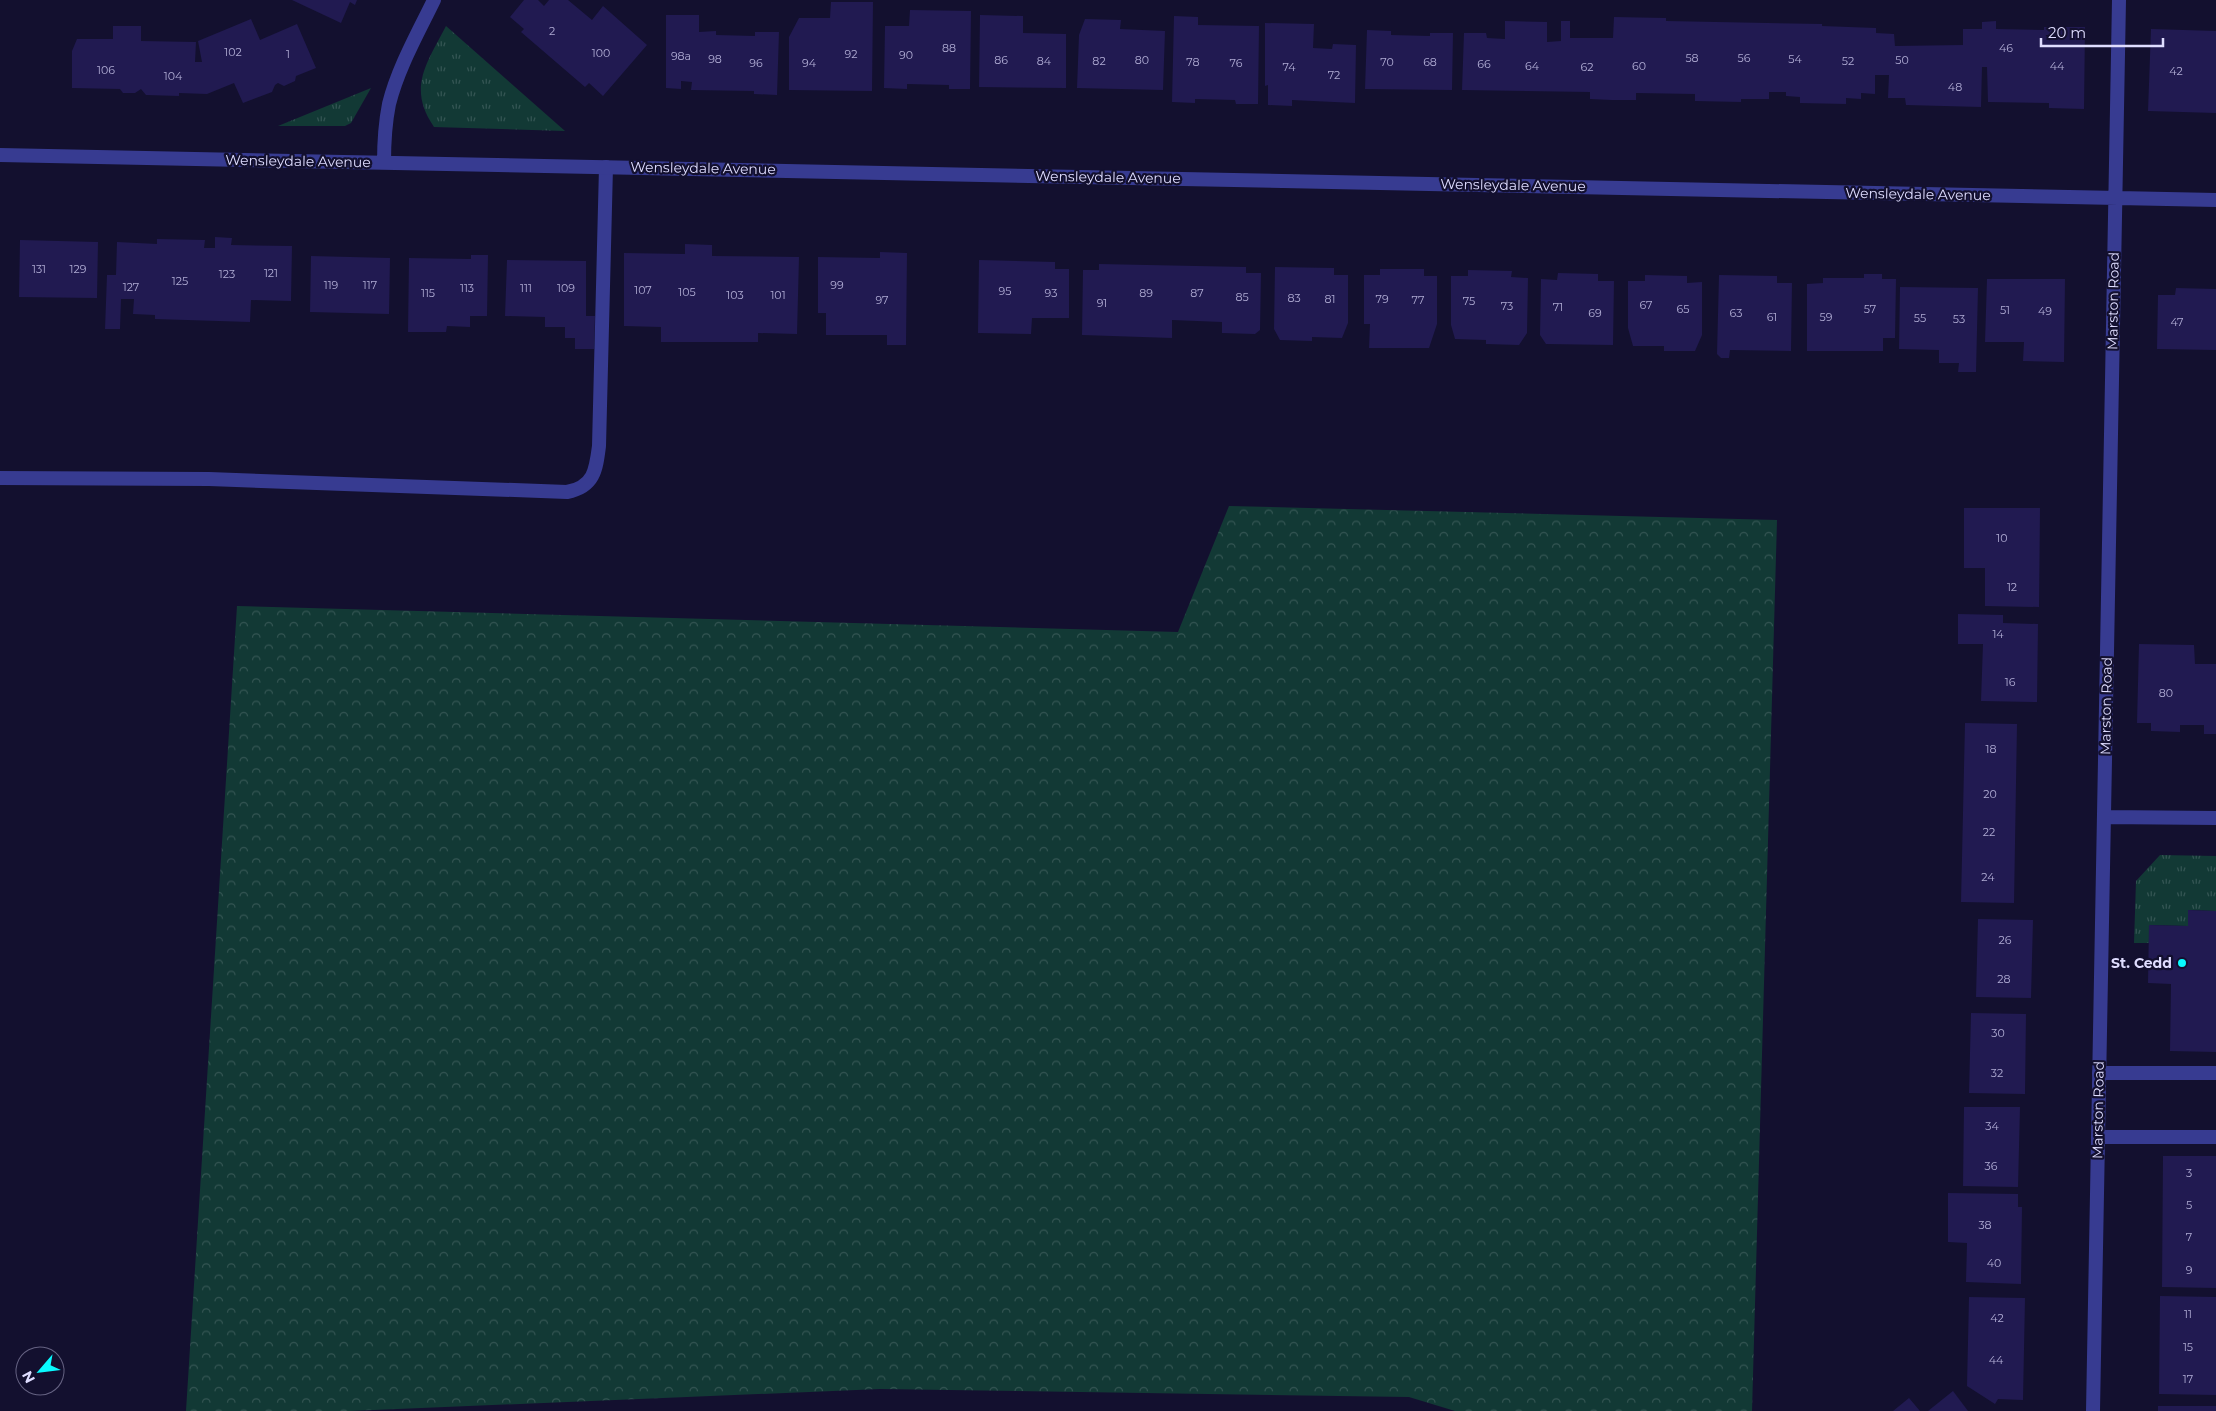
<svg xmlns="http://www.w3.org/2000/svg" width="2216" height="1411" font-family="Montserrat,sans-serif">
<defs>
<pattern id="grass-tufts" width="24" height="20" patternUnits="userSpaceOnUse" patternTransform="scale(1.25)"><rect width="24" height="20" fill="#123935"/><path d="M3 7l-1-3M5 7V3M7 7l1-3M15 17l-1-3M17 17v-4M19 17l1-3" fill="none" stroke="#345553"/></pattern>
<pattern id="park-crowns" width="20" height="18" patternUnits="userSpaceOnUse" patternTransform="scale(1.25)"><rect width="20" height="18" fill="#123935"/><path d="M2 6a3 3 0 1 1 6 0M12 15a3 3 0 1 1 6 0" fill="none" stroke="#345553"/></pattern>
</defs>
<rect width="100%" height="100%" fill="#13102f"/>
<!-- grass -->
<path fill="url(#grass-tufts)" d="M446,26L565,131L434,127C407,88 427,63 446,26Z
M371,88L351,123L345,126H278Z
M2160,855L2216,856V911L2188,910V926L2149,925V943H2134L2136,881Z"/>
<!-- park -->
<path fill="url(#park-crowns)" d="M1229,506L1777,520L1752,1411H1455L1409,1397L880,1389L350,1411H186L237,606L1178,632Z"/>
<!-- building -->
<path fill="#211a51" d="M292,0H357L355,5L350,2L341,23Z
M524,0H538L544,6L549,0H568L592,20L603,6L647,45L603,96L589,83L585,87L521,32L524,29L510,17Z
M831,2H873L872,91L789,90V37L799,18H830Z
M910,10L971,11L970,89H949V85L907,84V89L884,88L885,26H909Z
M666,15H699V32L716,31V35L755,36V32H779L777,95L754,94V91L691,90L692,82L681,81V89L666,88Z
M980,15L1023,16V33L1066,34V88L979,87Z
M1174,16L1198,17V25L1259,26L1258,104H1236L1235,100L1195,99V103L1172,102Z
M1614,17L1666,18V21L1822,24V26L1876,28V33L1894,34L1895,46L1963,45V29H1982V22L1996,21V29L2044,30V27H2085L2084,109L2049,108V103L1988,102L1987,67H1982L1981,107L1906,105L1905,98H1888L1889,75H1875V94L1861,93V99L1846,98V104L1800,103V97L1786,96V92H1769V99H1741V102L1695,101V94L1636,93V100H1612L1590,99V92L1462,90L1464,33H1486L1487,38L1505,39V21L1547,22V42L1561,41V21H1570V38H1613Z
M251,19L260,40L297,24L316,68L296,76L295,81L284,86L278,83L275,85L272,92L243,103L234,83L207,94L179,93V96L146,95L141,89L135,93H123L120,89L72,88V51L77,39H113V26H141V41L196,42L195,62H202L198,41Z
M1085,19L1121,20L1120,29L1165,31L1163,90L1077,88L1079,35Z
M1265,23L1314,24L1313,48L1332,49L1333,44L1356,45L1355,103L1292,100V106L1268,105V85L1265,86Z
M2151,29L2216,31V113L2148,111Z
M1367,30L1391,31V35L1430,36V33H1453L1452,90L1365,89Z
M215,237L232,238L231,245L292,246L291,301L251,300L250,322L155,319V315L133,314L134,299H121L120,329H105L107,275H116L117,242L157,244V239L205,240L204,248H215Z
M20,240L98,242L97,298L19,297Z
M685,244L712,245V256L799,257L797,334L758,333V342H661V327L624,326V253L685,254Z
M880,252L907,253L906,345H887V335H826V313H818V257L880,258Z
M471,255H488L487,316H470V327L447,326L446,332H408L409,258L471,259Z
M311,256L390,258L389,314L310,312Z
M507,260L586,261V316H595L594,349H575V338H565V327H545V317L505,316Z
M979,260L1055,262V269H1069V318H1032L1031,334L978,333Z
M1099,264L1246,267V273H1261L1260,330L1255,334L1222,333V322L1172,320V338L1082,335L1083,270H1099Z
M1275,267L1334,268V275H1348V323L1342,338L1312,337V341L1280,340L1274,329Z
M1380,269H1424V276H1437V324L1429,348H1369L1370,324H1364V275H1380Z
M1468,270L1512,271L1511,277L1528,278L1527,333L1519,345L1486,344V340L1455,339L1451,325V276H1468Z
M1558,273L1598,274V281H1614L1613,345L1546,344L1540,335L1541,279L1557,280Z
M1864,274H1882V279H1896L1895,338H1883V351H1807V284L1823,283V278H1864Z
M1645,275L1687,276V283L1702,282V335L1695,351H1664V346H1633L1628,328V281H1645Z
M1719,275L1777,276V283H1792L1791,351L1730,350L1729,358H1721L1717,354Z
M1987,279H2065L2064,362L2023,361L2024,342H1985Z
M1900,287L1978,288L1976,372H1958L1959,363H1939V350L1899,349Z
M2176,288L2216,289V350L2157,349L2158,295H2175Z
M1964,508H2040L2039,607L1985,606V568H1964Z
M1958,614L2003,615V623L2038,624L2037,702L1981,701L1983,644H1958Z
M2139,644L2194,645L2195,664H2216V734H2204V725H2180V732L2151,731V723H2137Z
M1965,723L2017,724L2014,903L1961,902Z
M2188,910L2216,911V1052L2170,1051L2171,984L2148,983L2149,925L2188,926Z
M1978,919L2033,920L2031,998L1976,997Z
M1971,1013L2026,1014L2025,1094L1969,1093Z
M1964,1107H2020L2018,1187L1963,1186Z
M2163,1156H2216V1288L2162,1287Z
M1948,1193L2018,1194V1207H2022L2021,1284L1966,1282L1967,1243L1948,1242Z
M2160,1296L2216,1297V1395L2159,1394Z
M1969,1297L2025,1298L2023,1400L1998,1399L1995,1404L1967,1386Z
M1953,1391L1968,1411H1928Z
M1909,1398L1920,1411H1893Z
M2158,1406H2216V1411H2158Z"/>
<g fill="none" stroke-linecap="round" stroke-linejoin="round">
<!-- service -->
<path stroke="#373b91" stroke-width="14" d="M0,478L209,479L567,492C594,487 596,470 599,446L606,167
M2099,1073H2216
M2098,1137H2216"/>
<!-- minor -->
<path stroke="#373b91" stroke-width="14" d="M0,155L2216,200
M384,163C384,143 385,124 389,104C398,68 418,33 434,0
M2104,817L2216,818
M2093,1411L2119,0"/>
</g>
<!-- markers -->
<circle fill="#09faff" stroke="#13102f" stroke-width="2" cx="2182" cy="963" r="5"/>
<g text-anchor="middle" stroke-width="4.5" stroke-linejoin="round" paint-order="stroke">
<!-- number labels -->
<g font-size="11" fill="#b0acd4">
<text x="552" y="35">2</text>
<text x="949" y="52">88</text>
<text x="2006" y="52">46</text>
<text x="233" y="56">102</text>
<text x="601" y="57">100</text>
<text x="288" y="58">1</text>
<text x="851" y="58">92</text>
<text x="906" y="59">90</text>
<text x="681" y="60">98a</text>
<text x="1692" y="62">58</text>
<text x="1744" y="62">56</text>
<text x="715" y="63">98</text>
<text x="1795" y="63">54</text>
<text x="1001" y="64">86</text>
<text x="1142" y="64">80</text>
<text x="1902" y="64">50</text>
<text x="1044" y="65">84</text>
<text x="1099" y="65">82</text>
<text x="1848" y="65">52</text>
<text x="1193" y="66">78</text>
<text x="1387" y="66">70</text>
<text x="1430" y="66">68</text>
<text x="756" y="67">96</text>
<text x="809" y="67">94</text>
<text x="1236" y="67">76</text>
<text x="1484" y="68">66</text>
<text x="1532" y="70">64</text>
<text x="1639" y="70">60</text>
<text x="2057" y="70">44</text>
<text x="1289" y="71">74</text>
<text x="1587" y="71">62</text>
<text x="106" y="74">106</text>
<text x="2176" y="75">42</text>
<text x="1334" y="79">72</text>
<text x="173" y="80">104</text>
<text x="1955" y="91">48</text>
<text x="39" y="273">131</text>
<text x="78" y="273">129</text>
<text x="271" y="277">121</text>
<text x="227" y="278">123</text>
<text x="180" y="285">125</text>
<text x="331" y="289">119</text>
<text x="370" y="289">117</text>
<text x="837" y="289">99</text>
<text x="131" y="291">127</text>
<text x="467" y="292">113</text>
<text x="526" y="292">111</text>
<text x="566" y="292">109</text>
<text x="643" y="294">107</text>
<text x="1005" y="295">95</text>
<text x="687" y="296">105</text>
<text x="428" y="297">115</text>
<text x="1051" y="297">93</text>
<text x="1146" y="297">89</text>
<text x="1197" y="297">87</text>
<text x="735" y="299">103</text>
<text x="778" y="299">101</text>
<text x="1242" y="301">85</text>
<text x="1294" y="302">83</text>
<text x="1330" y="303">81</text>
<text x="1382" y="303">79</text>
<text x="882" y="304">97</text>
<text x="1418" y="304">77</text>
<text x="1469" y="305">75</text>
<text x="1102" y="307">91</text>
<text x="1646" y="309">67</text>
<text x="1507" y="310">73</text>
<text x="1558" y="311">71</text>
<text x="1683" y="313">65</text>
<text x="1870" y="313">57</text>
<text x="2005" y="314">51</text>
<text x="2045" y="315">49</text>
<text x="1595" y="317">69</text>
<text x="1736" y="317">63</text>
<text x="1772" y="321">61</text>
<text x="1826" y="321">59</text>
<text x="1920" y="322">55</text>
<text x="1959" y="323">53</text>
<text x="2177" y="326">47</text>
<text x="2002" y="542">10</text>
<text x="2012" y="591">12</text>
<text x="1998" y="638">14</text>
<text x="2010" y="686">16</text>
<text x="2166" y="697">80</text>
<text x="1991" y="753">18</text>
<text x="1990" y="798">20</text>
<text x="1989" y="836">22</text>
<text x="1988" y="881">24</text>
<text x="2005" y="944">26</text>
<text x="2004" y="983">28</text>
<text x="1998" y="1037">30</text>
<text x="1997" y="1077">32</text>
<text x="1992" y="1130">34</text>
<text x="1991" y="1170">36</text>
<text x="2189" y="1177">3</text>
<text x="2189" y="1209">5</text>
<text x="1985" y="1229">38</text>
<text x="2189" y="1241">7</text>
<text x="1994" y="1267">40</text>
<text x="2189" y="1274">9</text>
<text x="2188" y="1318">11</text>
<text x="1997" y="1322">42</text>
<text x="2188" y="1351">15</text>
<text x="1996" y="1364">44</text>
<text x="2188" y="1383">17</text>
</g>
<!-- street labels -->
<g font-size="14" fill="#dfddff" stroke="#13102f">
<text transform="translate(298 161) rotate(1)" y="5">Wensleydale Avenue</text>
<text transform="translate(703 168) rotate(1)" y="5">Wensleydale Avenue</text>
<text transform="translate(1108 177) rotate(1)" y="5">Wensleydale Avenue</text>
<text transform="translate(1513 185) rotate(1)" y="5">Wensleydale Avenue</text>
<text transform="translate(1918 194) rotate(1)" y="5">Wensleydale Avenue</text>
<text transform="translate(2113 301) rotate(-89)" y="5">Marston Road</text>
<text transform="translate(2106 706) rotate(-89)" y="5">Marston Road</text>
<text transform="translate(2098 1110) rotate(-89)" y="5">Marston Road</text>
</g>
<!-- poi labels -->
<g font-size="14" font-weight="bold" fill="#dfddff" stroke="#13102f" text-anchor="end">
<text x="2172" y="968">St. Cedd</text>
</g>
</g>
<!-- north arrow -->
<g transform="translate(40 1371) rotate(242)"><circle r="24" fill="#13102f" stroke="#656282"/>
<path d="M0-4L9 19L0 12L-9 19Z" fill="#09faff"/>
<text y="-8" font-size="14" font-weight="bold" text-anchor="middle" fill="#dfddff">N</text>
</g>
<!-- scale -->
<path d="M2041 38v8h122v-8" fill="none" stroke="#dfddff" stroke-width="2.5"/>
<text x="2048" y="38" font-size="15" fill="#dfddff" stroke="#13102f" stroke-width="4" paint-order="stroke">20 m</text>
</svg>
